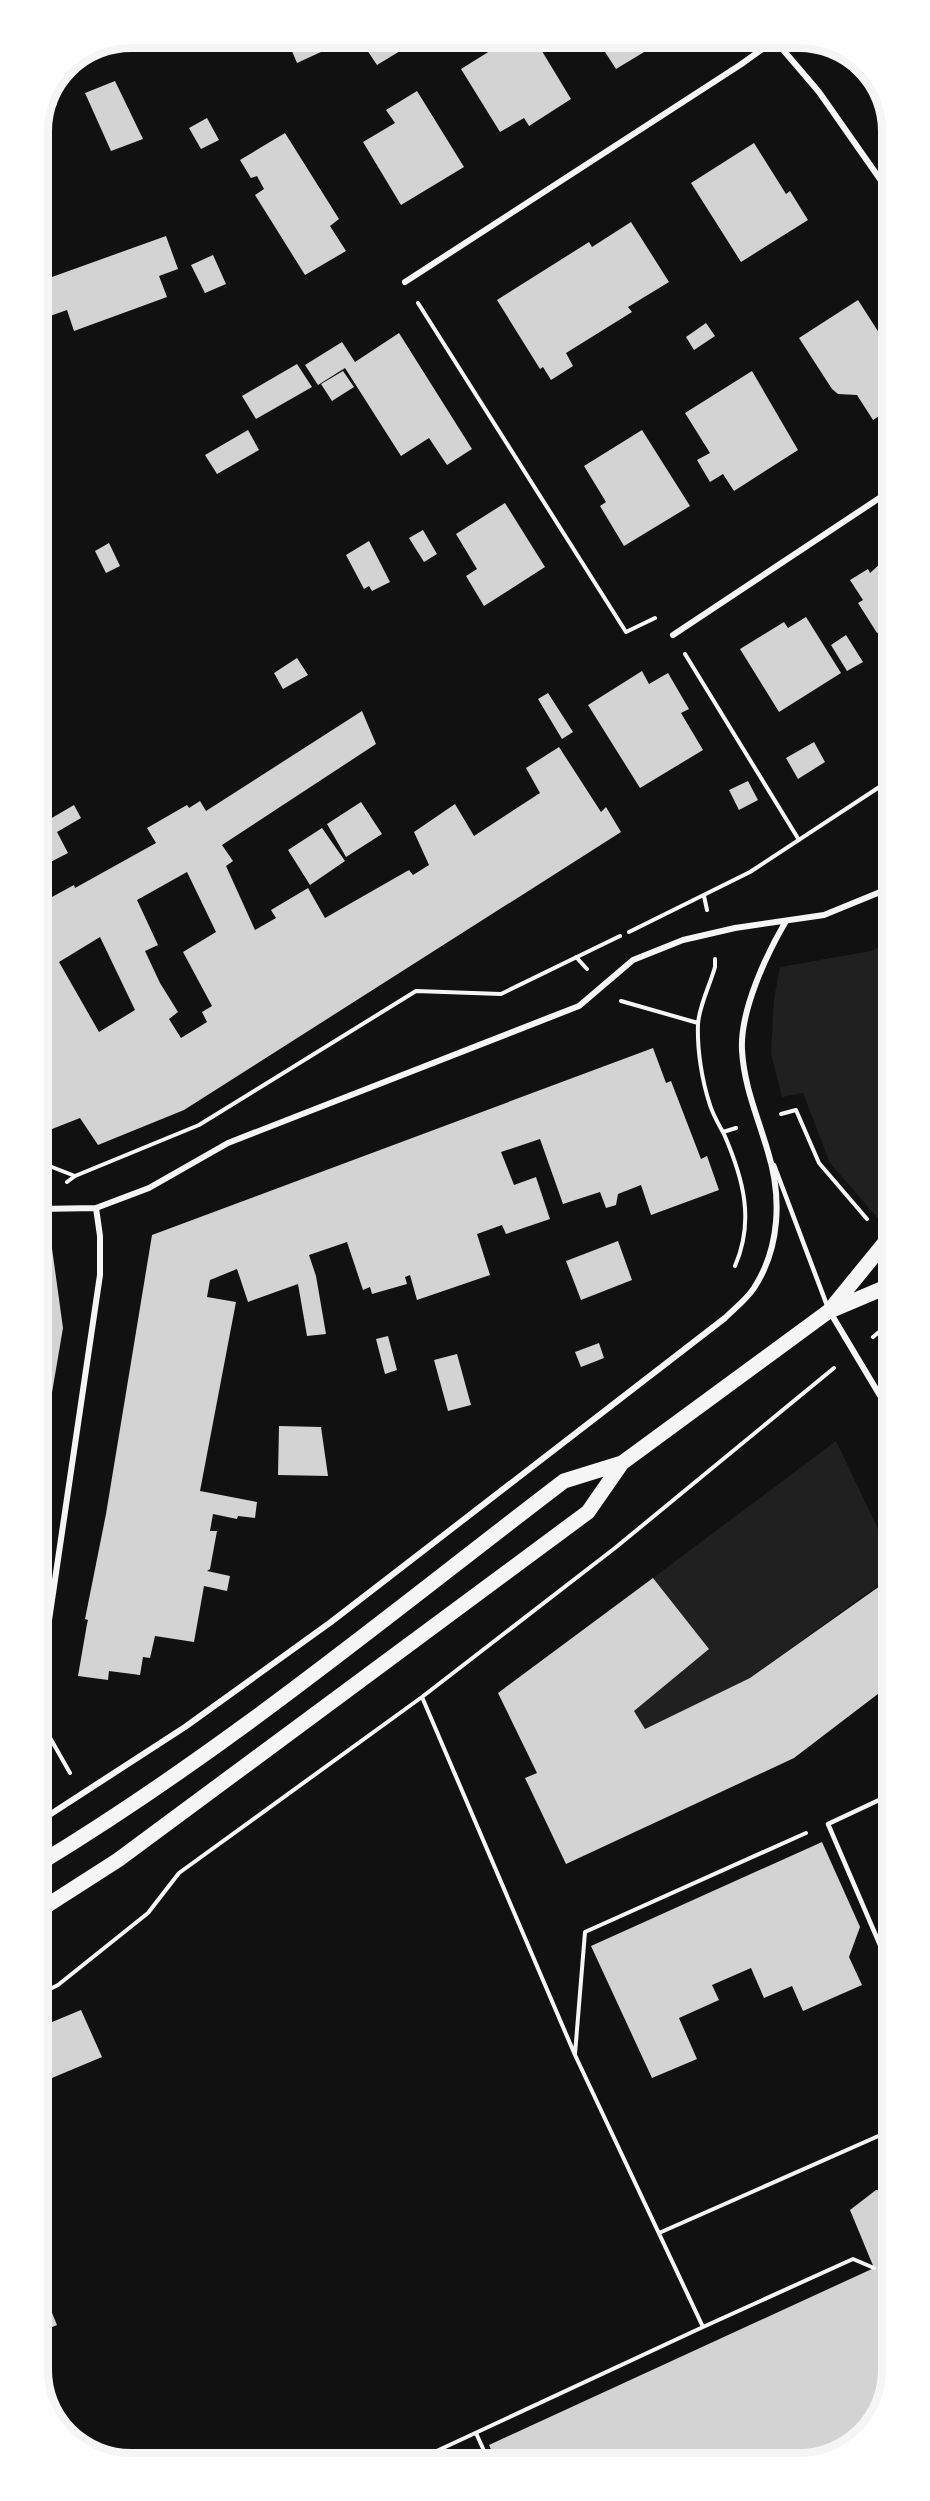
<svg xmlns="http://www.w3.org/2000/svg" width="930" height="2501" font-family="'Source Serif 4',serif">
<rect width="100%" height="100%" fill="#111"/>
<!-- green -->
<path fill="#202020" d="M890,941L891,1218L883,1224L830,1163L803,1093L782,1097L771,1054L774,999L780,967L871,951Z
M836,1441L891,1556V1576L750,1678L645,1729L634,1711L709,1649L653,1578Z"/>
<!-- building -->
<path fill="#d3d3d3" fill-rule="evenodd" d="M303,38H314L321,52L297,63L289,44Z
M373,38H405L410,45L377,65L363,44Z
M511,38H534L571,99L529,126L524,118L500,132L461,69Z
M596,38H662L664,40L616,69Z
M115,81L143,139L111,151L85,93Z
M417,91L464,167L401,205L363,142L395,123L386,110Z
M52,95L57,105L45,110Z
M207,118L219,140L201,149L189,128Z
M285,133L339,219L330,226L346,251L305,275L255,195L264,189L257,176L251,178L240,160Z
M754,143L786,194L790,191L808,220L741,262L691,183Z
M631,222L669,282L628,307L632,312L566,353L573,366L551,380L543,367L540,369L497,300L589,242L592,247Z
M166,236L178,269L159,276L167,297L74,331L67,310L50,316L38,282Z
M213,255L226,284L205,293L191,265Z
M858,300L890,350V409L873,420L857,395L838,394L832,389L799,338Z
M706,323L715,336L694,350L686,337Z
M399,333L472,449L447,465L429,438L401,456L345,368L318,385L305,365L342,342L355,362Z
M297,364L312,387L256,419L242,396Z
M343,371L354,387L332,401L321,384Z
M752,371L798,450L734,491L723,474L710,482L697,460L710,453L685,413Z
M248,430L259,450L217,474L205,455Z
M642,430L690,506L624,546L600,506L606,502L584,466Z
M505,503L545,567L484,606L466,576L477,569L456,534Z
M423,530L437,554L424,562L409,538Z
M369,541L390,582L372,591L369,586L364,589L346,555Z
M109,543L120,566L106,573L95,551Z
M883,561H890V626L877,633L858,603L863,600L850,580L868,569L870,573Z
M806,617L841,673L779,712L740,649L784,622L788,628Z
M846,635L863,662L847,671L831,645Z
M297,658L308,675L283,689L274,673Z
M642,671L649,684L668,673L689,709L681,713L703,750L640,788L588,705Z
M548,693L573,732L562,739L538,699Z
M362,711L376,744L222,845L233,861L226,866L255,930L276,918L271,910L308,888L325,918L409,870L413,875L429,865L414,832L455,804L474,836L540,793L526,768L559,747L601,812L606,807L621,832L184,1110L98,1145L80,1118L47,1131L39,1112V996L46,993L39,980V904L74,885L75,888L156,843L147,828L187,805L189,808L200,801L206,811ZM187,872L216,932L183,952L212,1006L202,1012L207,1022L181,1038L169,1019L178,1012L160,983L145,951L158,945L137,900ZM100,937L135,1010L99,1032L59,962Z
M814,742L825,762L798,779L786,758Z
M748,781L758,800L739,810L729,790Z
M39,798L50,819L74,805L81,818L57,832L68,853L39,868Z
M361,802L382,834L346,857L327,824Z
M322,828L345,861L310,885L288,850Z
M653,1048L666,1083L671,1081L701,1159L707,1156L719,1190L651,1215L641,1185L618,1194L616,1205L606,1208L600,1192L563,1204L540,1139L501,1152L514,1185L536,1177L550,1219L506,1234L502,1225L477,1234L490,1275L417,1300L410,1275L405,1277L407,1284L372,1294L370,1287L363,1290L347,1242L309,1255L316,1276L326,1334L307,1336L298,1284L248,1302L237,1269L210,1280L207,1297L236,1302L200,1491L257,1502L255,1518L238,1516L237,1519L213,1514L210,1531H217L210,1569L207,1571L230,1576L227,1591L204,1586L194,1642L155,1636L150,1658L143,1657L140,1675L109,1671L108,1680L78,1676L87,1624L88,1620L85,1619L106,1514L152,1235Z
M51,1241L63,1328L41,1457L39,1243Z
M618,1241L632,1280L581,1300L566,1261Z
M388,1336L397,1370L385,1374L376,1339Z
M599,1343L604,1358L581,1367L575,1352Z
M457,1354L471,1405L448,1411L434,1360Z
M279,1426L321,1427L328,1476L278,1475Z
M653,1578L709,1649L634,1711L645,1729L750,1678L887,1581L891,1589V1684L794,1758L566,1864L525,1778L537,1773L498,1693Z
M822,1842L860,1927L849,1957L862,1985L803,2011L792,1986L764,1998L751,1968L712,1985L719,2000L679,2018L697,2059L652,2078L591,1946Z
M81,2010L102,2057L40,2083V2027Z
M876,2190L886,2192L892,2202V2370L873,2427L823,2460L497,2462L489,2445L874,2268L850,2210Z
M41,2286L57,2325L41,2332Z"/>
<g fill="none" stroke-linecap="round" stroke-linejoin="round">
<!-- path -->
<path stroke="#f5f5f5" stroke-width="4" d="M418,303L626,632L655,618
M685,654L799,840
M704,896L707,910
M629,932L750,872L890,780
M576,957L587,969
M715,959V967C710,985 699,1006 698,1024C697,1050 702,1081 710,1105C713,1115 719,1125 724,1134C743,1178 755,1220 735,1266
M621,1001L698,1023
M781,1114L796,1110L819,1163L867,1219
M723,1132L736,1128
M39,1162L75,1176
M67,1182L75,1176L199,1125L416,991L501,994L620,936
M873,1337L891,1322
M422,1697L575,2055L703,2327L853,2259L874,2268
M40,1720L70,1773
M40,1994L58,1985L148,1913L179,1873L422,1697L615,1548L834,1368
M575,2054L585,1932L806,1833
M659,2233L892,2130
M476,2433L489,2462
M413,2462L703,2327"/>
<!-- service -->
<path stroke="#f5f5f5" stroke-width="4.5" d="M774,1165L828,1308
M892,1794L828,1824L892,1973"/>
<!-- minor -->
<path stroke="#f5f5f5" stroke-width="6" d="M773,38L819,92L889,192
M405,282L740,65L775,40
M673,635L890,491
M39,1209L96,1208L149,1188L228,1143L579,1006L633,960L683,940L735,928L824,915L890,888
M830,1312L891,1414
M40,1658L48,1627L100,1275V1236L96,1208
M40,1821L185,1727L331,1622L725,1318C734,1309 747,1299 754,1288C780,1248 782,1197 768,1152C758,1117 744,1087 742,1050C740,1011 766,955 786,921"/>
<!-- primary -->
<path stroke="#f5f5f5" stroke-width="15" d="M832,1310L891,1285
M40,1863C225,1751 392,1612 564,1481L622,1463L829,1311L891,1235
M40,1910L118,1860L588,1512L622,1463"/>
</g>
<!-- crop -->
<path d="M0 0H930V2501H0ZM131 48H799A83 83 0 0 1 882 131V2370A83 83 0 0 1 799 2453H131A83 83 0 0 1 48 2370V131A83 83 0 0 1 131 48Z" fill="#fefefe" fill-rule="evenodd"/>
<path fill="none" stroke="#f5f5f5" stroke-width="8" d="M131 48H799A83 83 0 0 1 882 131V2370A83 83 0 0 1 799 2453H131A83 83 0 0 1 48 2370V131A83 83 0 0 1 131 48Z"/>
</svg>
